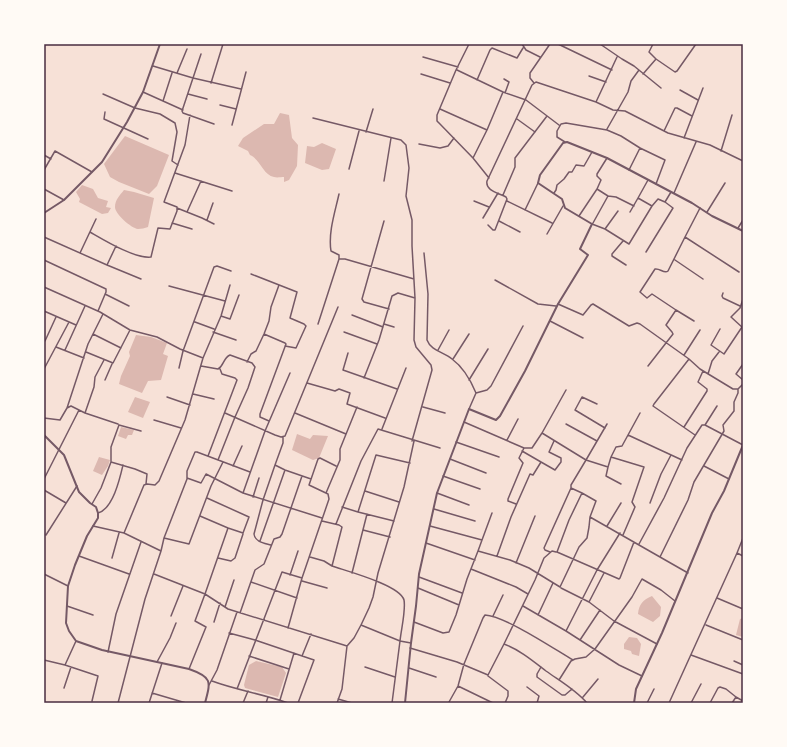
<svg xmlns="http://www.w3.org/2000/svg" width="787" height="747" font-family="Ubuntu,sans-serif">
<rect width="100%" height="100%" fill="#f7e1d7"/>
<!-- water -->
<path fill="#dcb8b0" d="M280,113L289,115L292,138L298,145L297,166L289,180L284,182V177C281,177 277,178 274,177C263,175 260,159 250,155L248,151L238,146L243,138L264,124H274Z
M125,136L169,155L157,186L149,194L119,182L110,177L104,164Z
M322,143L336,149L329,169L322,170L305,163L307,146L314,147Z
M82,185L93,189L98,198L108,201L106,207L111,208L108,213L102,214L79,202L80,199L76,192Z
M124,190L134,192L154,198L148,227C145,228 141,229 138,229C131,228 115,214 115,207C115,200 120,195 124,190Z
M136,335L151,337L167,343L163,354L168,356L161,380L148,381L142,393L119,384L121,376L130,356L129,352Z
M135,397L150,402L143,418L128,412Z
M121,427L134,430L132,435H128L126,439L118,436Z
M297,434L310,439L313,435L328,436L319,458L313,460L292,450Z
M99,457L110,460L108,466L102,475L93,471Z
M652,596L661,607L660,616L653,622L638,614C639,604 643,600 652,596Z
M743,618V637L736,635L740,619Z
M629,637L637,638L641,644L639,656L632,654L631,651L624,649V644Z
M256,661L282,667L286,673L278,697L245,688L244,685L249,665Z"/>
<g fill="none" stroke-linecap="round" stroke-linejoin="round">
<!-- minor -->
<path stroke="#755966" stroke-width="1.5" d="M469,44L456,70L437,115V121L440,124L473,158L489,178
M522,44L526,50L540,57
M558,44L612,70
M600,44L622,59L634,66L661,88
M653,44L649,52L656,59
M201,54L182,111L183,113L214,124
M423,57L458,67
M153,66L193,78L241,89
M457,70L503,92L487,130L473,158
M177,73L187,49
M421,74L450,83
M643,74L656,59L675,72L677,71L696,44
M589,76L606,82
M504,79L509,82L505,93
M477,80L490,50L492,48L517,58L523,48
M211,83L223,44
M534,83L530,78V73L550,44
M680,90L698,100
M143,92L183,110
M503,92L526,100L559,125
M103,94L135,108L160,114L175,123L177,132L172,161L178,165
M188,94L207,99
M163,101L172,73
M596,102L617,57
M220,105L236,109
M440,109L487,130
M105,112L104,119L148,139
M313,118L401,140L406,145L409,168L406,196L412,220V246L415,298L414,340L416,347L431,365L432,370L412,441
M517,119L535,132
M232,125L246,72
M607,129L628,92L631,81L639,70
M664,131L675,108H677L692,116
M366,132L373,109
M684,138L703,88
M565,142L557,137V131L561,124L566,123L607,130L621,136L640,148L629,170
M419,144L440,148L448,146L454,138
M640,148L665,160L656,184
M721,151L732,115
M44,155L51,159
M349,169L359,131
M44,170L55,151L92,172
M175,173L232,191
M384,181L391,138
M44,189L64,200
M597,189L601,180L597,176V174L607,158
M554,193L556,190L557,185L564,179L569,172H572L576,165L584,166L592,152
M674,193L696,142
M339,194C335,212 328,233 331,251L339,255V259
M503,195L515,167V158L547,116
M608,196L616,197L634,206
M474,201L489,207
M507,201L552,223
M652,206L658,199L665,202L671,192
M177,208L202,218L214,224
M525,210L538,183
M187,212L201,181
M630,212L638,198
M707,212L725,183
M579,216L597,189L608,196L593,223
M483,218L498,193
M207,220L213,203
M384,221L362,299L364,302L389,309
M499,221L520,232
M172,223L192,229
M592,224L605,229L629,244L652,206L638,198L648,180
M488,225L493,230H495L507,199L506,197C499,193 485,191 487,181L532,85L536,82L596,102L613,110L625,111L668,133L710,145L743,161
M738,228L743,220
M605,229L618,211
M90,232C104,240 135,259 151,257L158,228L170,229L177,211V207L164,202L185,145L190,115
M547,234L563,206
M44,237L107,265L141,279
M685,237L700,208
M623,241L612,254V256L626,265
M646,252L673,208L665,202
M80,253L96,219
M424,253L428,294L427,340C431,351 444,352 452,359C463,367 471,381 476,393L469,409
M44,260L106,289V292L98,311
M675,260L703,279
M107,265L116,246
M251,274L297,292L290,318L304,324L306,326L296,348L285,346
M495,280L538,304L556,306
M169,286L225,301
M44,287L100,312L130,330L157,337L180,349L203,358
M723,293L722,296L723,298L740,306
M105,294L129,306
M743,299L740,308L731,317L743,328
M558,304L583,315L591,305L593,304L629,326L637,323L640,324L689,359L700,369L733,389H738L743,384
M676,310L694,321
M44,311L76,325
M352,315L383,327
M221,316L230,319L239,295
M550,321L583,338
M195,322L214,329
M318,324L339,259H345L414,279
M384,324L394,327
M720,329L711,345L724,354L742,327
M213,332L236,340
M344,332L377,344
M93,334L121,348
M264,334L285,343L286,344L260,414V417L269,421
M45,341L56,317
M56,347L84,358
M65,350L85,306
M438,350L449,330
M86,352L113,363L130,330
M348,353L343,370L397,389
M684,355L700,330
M453,359L469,334
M689,359L654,404L653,406L695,435
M247,362L251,354L256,351L264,334L269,321L271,307L279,285
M743,364L736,374L743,380
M201,366L218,369C224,366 223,358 230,355L252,363L255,367L248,388L235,417L218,460
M648,366L673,334L672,332L666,325L676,310L652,294L647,298L640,292L655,269C660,268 664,274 668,271L685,237L739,272
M179,368L183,351L214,267L217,266L231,271
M44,369L69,322
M708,374L712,361L719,352
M364,378L379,340L392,296L398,293L415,298
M105,380L112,364
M469,380L488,349
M307,383L335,391L339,389L350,393L347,404L385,418
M476,393L487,390L491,386L523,326
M193,394L214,399
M167,397L190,405
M597,404L582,397L575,410L605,428
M423,407L445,413
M67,408L88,344L103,314
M85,413L94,387L95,377L104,360
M225,413L275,435L281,437L285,436L338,307
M295,413L346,434
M44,418L60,420L67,408L71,406L85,413L118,424
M154,420L181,428
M464,422L524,448H532L542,433L586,460L607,424
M566,424L597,441
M705,425L717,406
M684,427L707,391V389L698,382L703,371
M382,429L406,368
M542,433L566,390
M628,435L640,413
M283,437V443L275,465L285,470L311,479
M507,440L518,419
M456,442L499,457
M522,451L541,462
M208,456L237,380L235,378L222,374L220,369
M611,457L616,447L622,446L628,435L682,460
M450,459L486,473
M111,462L135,469L147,474L146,484
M223,462L211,486L189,544L164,538L161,551L124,533L144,485L147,484L155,485L159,481L185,420L203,358L221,316L230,285
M233,466L242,446
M704,466L729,479
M608,467L606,476L621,484
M443,476L480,489
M187,478L201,483L206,474L243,493L322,518
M44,479L79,410
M44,490L66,503
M365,491L399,502
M243,493L265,431L290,373
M326,493L340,460V449L357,407
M437,493L469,505
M582,493L596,501L590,517
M253,497L259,478
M207,498L249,517L243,533L228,528
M650,503L661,474L671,455
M92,504L101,488L111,462V447L119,425L141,431
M516,504L508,501V499L523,463L519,458L524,448
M342,507L358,512L394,521
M434,509L475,521
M358,512L376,455L410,463
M98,513C113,509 120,478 123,465
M322,521L339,525L342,527L332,566C346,571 400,585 404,600C406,610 401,630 400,641L411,643
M336,524L361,461L378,429L440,448
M93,526L124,533
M430,526L482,540L492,513
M607,526L621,503
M363,530L390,537
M46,535L77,486
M623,535L635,507L632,502L644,467L611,457L608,467L586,460L571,485V488L582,493L569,520L557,552L619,579L620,578L634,542
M164,538L187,479V471L195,452H197L250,472
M743,538L737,553L743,556
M482,540L478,551L510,560L529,568L560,587L579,547L587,538L589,527L590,517L660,557L688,500L694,482L724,431L723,425L734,411V402L738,393V389
M260,541L285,470
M426,543L475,560
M639,544L664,498L687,448L702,425H705L743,445
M271,545C264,543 255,542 254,534L263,500L275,465
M550,552L545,550L544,548L571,488
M556,552L552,551L544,558L535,580L504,644C520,650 533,661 546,671C560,681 576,690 587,703
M79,556L129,574
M497,556L511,517L530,474L533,475L541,462L555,470L561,462V458L549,452L554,441
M310,557L324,561L332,566
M660,557L688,573
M112,558L119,533
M218,558L231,561L235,558L243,534
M516,563L535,516
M471,569L516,587L528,594
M352,573L367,514
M44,574L68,586
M154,574L205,594L228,528L200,516
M290,575L298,551
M419,577L462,593
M302,581L327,588
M251,582L297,598
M418,588L459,605
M561,588L589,602L614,621L657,644
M717,598L743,609
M589,602L604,573
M67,606L93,615
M523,606L566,631L619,665L642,676
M225,607L234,580
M240,613L255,570L264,564L274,539L280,537L282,534L302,476
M538,615L553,583
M171,616L183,586
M493,616L503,595
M214,622L220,603
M414,622L443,633L449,632L456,615L467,579L478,551
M706,625L743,640
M288,628L302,578
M566,631L597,570L620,533
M229,633L255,640L314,660L298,703
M580,640L600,610
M347,646L354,638L361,625
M410,648L457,662L488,675L504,644
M108,652L116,614L141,542
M691,655L743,674
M249,656L289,669
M302,656L311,634
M44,660L65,665L76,641
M734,661L743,665
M157,662L170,638L176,623
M65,665L98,676L92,701
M365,667L395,677
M541,667L537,674V677L562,695H565L572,689
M409,668L436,677
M189,669L206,627L195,621L205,594L228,609L347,646L342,689L337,703
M488,676L508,691V696L505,703
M559,680L571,661L575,659L586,657L595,649L632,597L642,579L661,590L675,601
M212,681C236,690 263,694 288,703
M209,685L217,670L237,612
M458,686L493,703
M527,687L539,696L537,703
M64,688L71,667
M237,689L282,572L302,578L329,499L328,494L309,485L318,459L320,458L336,466
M152,693L186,703
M583,697L598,679
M338,699L352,703
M280,700L294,653
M449,702L458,686L464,664L483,618L485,615C505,616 554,649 573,660
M118,703L145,599L161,551
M149,703L162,663
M243,703L248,691
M266,703L268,697
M392,703L400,641L361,625L369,608L373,597L378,573L404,487L414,441
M647,703L654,689
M669,703L737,553
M691,703L701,684
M710,703L718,688L720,687L726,689L736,697
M732,703L736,697L743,701"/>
<!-- tertiary -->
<path stroke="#755966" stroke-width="2" d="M44,213L64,200L102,162L127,122L143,92L160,44
M44,435L64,455L79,492L90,503L96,507L98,513V518L87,536L75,565L68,586L66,623L69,631L76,641L102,650L189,669C212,677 211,681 205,703
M405,703L411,643L416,606L419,574L437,493L469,409L496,420L500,416L525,371L558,304L588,255L580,249L592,224L565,208L562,199L538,183L540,175L563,143L567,142L607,158L692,203L712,216L743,231
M634,703L636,689L662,633L712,513L724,491L743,445"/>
</g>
<!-- border -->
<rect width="787" height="747" fill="none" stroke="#fffaf5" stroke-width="90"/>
<rect x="45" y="45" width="697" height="657" fill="none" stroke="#4a2c40" stroke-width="1.5"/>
</svg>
